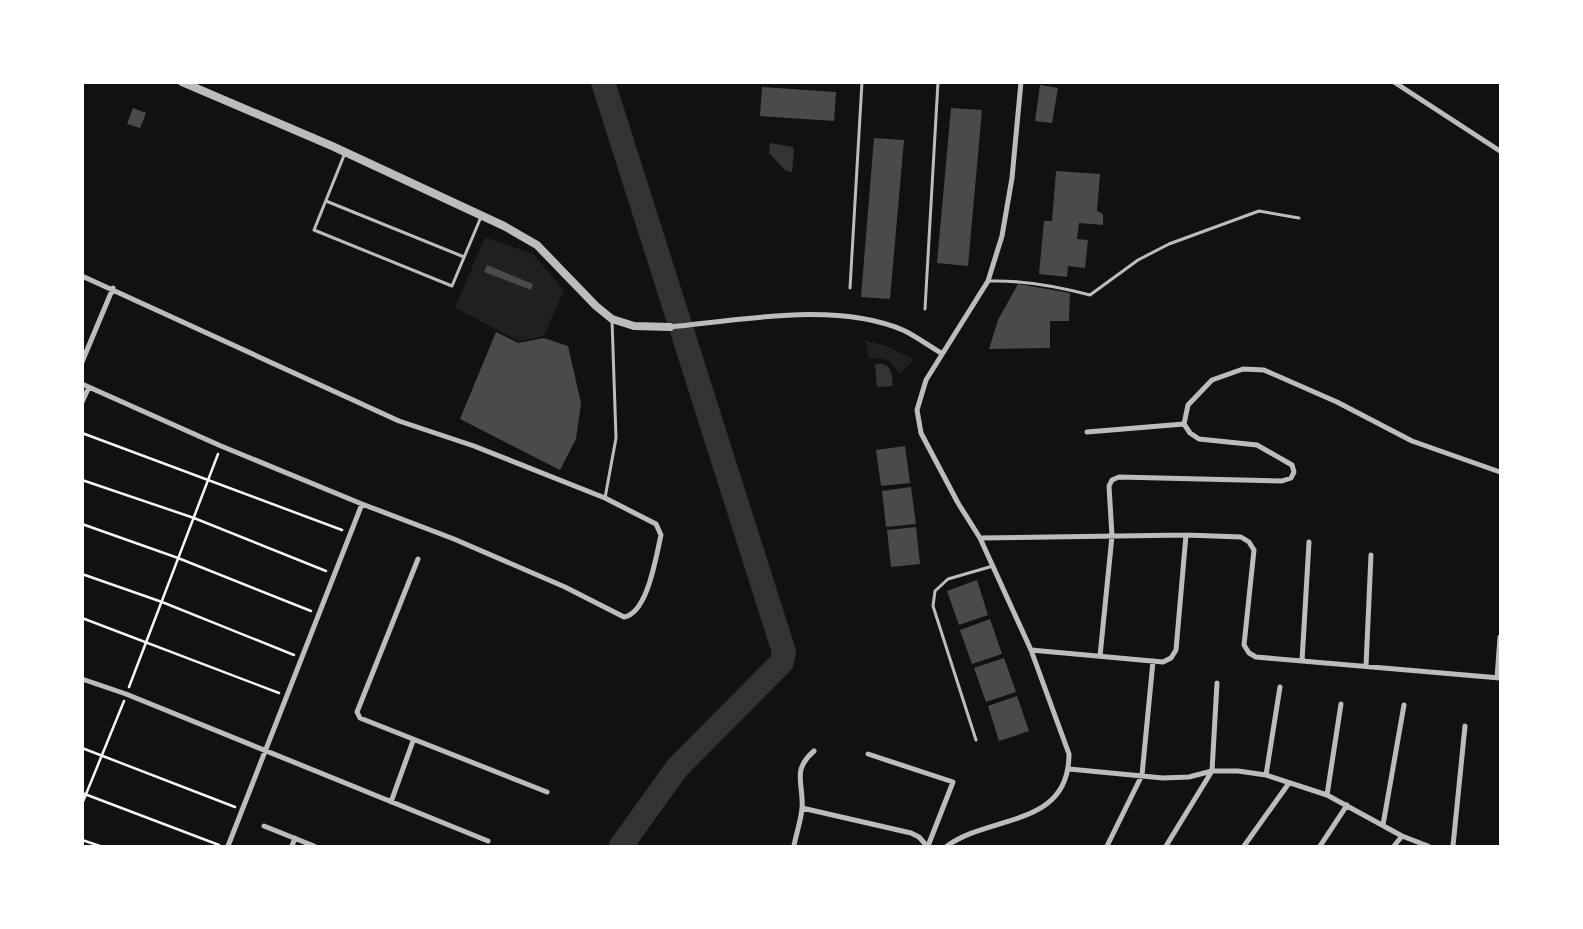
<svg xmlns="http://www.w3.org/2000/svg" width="1583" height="929" font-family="Commissioner,sans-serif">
<rect width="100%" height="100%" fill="#111"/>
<!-- green -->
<path fill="#202020" d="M485,237L533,254L564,290L544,336L519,341L455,308Z
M865,340L887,346L914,360L899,374C889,359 889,358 869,358Z"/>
<!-- water -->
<path fill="#333" d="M770,143L793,147L794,151L792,172L786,171L769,153Z
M875,364C892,362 892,373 893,386L877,387Z"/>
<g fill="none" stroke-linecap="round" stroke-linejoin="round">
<!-- river -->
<path stroke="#333" stroke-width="24" d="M603,82L784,652L782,662L677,768L621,846"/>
</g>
<!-- building -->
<path fill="#4a4a4a" d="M1040,85L1058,88L1052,123L1035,121Z
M762,87L836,92L834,121L760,116Z
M133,108L146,113L140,128L127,124Z
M951,108L982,110L968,266L937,263Z
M874,138L904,140L890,299L861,297Z
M1056,171L1100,174L1097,211L1103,214V225L1079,223L1077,239L1088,240L1085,268L1068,266L1067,277L1039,274L1044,221H1052Z
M487,265L533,284L531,290L484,272Z
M1018,284L1070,293L1069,321H1050V348L989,349L998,320Z
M496,332L518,343L544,338L568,346L581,403L576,439L560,470L460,419Z
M905,446L910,483L881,486L876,450Z
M911,487L916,524L886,527L882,491Z
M916,527L920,564L891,567L887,530Z
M977,580L988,615L959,625L947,591Z
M990,619L1002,654L972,664L960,630Z
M1004,658L1016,692L986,702L974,668Z
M1017,696L1029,731L999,741L988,706Z"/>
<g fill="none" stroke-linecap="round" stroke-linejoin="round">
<!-- path -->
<path stroke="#f5f5f5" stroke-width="2.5" d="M82,433L342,530
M82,480L194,518L326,571
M82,524L178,558L311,611
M82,574L162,602L294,655
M82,618L279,693
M129,687L218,454
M82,748L235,807
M82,793L219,845
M82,804L124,701
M82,840L100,846"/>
<!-- service -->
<path stroke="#bcbcbc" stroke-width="3" d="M345,153L314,230L452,286L481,217
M326,201L464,257
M989,281C1024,280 1056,286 1090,295L1138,260L1169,244L1259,211L1299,218
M850,288L862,82
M925,309L938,82
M605,498L616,438L612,320
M976,740L933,606L935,591L948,579L993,566"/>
<!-- minor -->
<path stroke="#bcbcbc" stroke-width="5" d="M1394,82L1500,151
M82,276L399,421L474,446L605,498L656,524L661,535C656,556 648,613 624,617L565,587L454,539L362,504L221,446L82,384
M670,327C740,320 838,301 905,331C917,337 929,346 941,353
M82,362L113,288
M82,402L89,387
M1087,432L1184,424
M980,538L1186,535L1241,537L1249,542L1254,550L1244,645L1249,653L1256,657L1500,678
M418,559L357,712L360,718L547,792
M1031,650L1163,662L1171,658L1176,650L1186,535
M1100,656L1112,536L1109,486L1112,480L1119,477L1282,481L1291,478L1294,472L1292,465L1257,445L1199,439L1190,433L1184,424L1188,405L1212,380L1243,369L1264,370L1337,402L1412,441L1500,472
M1302,661L1309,542
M1366,666L1371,555
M1497,678L1500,637
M82,679L126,694L488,841
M868,754L953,782L928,846
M1069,769L1163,778L1189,777L1212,771H1238L1266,775L1327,795L1402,836L1428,846
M1266,775L1280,687
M1327,795L1341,704
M391,802L413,741
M802,808L911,833L919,837L927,846
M1383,825L1404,705
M264,826L314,846
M228,846L362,504
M292,846L295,838
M794,846C796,834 801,821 802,808C804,783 791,771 814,751
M947,846C991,814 1069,828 1069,754L1031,650L980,538L958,503L921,433L917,410L926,380L988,281L1002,236L1012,178L1021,82
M1107,846L1142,775L1153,661
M1166,846L1212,771L1217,683
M1244,846L1289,783
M1320,846L1347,805
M1394,846L1402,836
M1453,846L1465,726"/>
<!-- tertiary -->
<path stroke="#bcbcbc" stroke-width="8" d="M182,82L332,146L504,226L537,245L596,306L612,319L634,326L670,327"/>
</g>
<!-- border -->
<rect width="1583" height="929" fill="none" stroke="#ffffff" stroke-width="168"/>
</svg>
